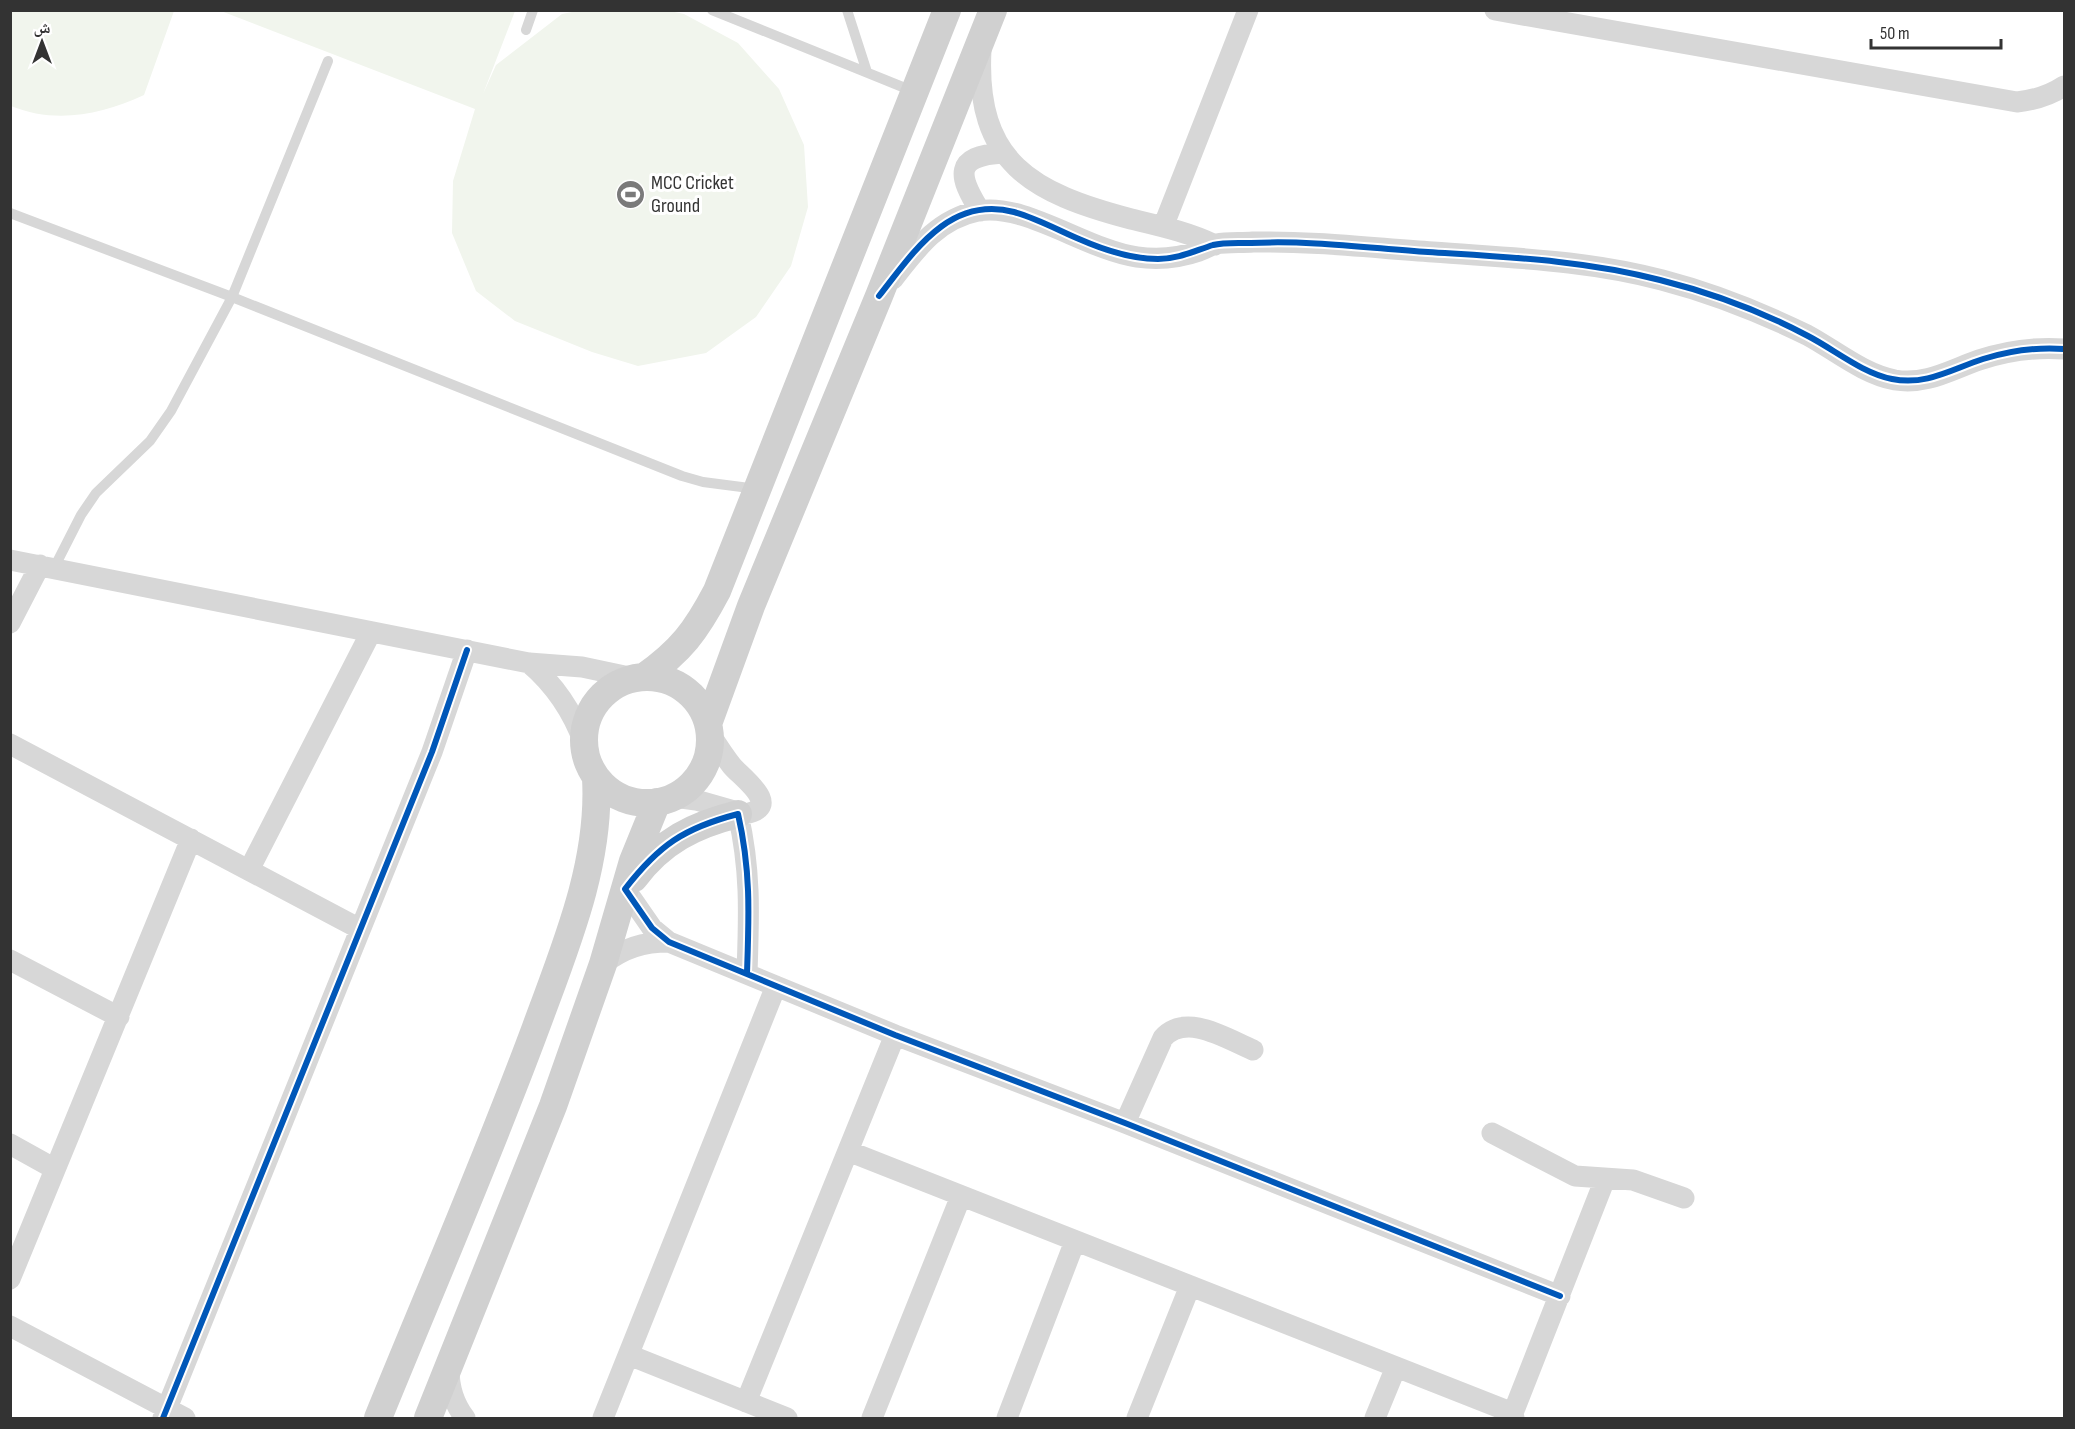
<svg xmlns="http://www.w3.org/2000/svg" width="2075" height="1429" font-family="'Sofia Sans Condensed','Noto Naskh Arabic',sans-serif">
<rect width="100%" height="100%" fill="#fff"/>
<!-- green -->
<path fill="#f1f5ed" d="M582,10H665L684,14L738,43L779,89L804,145L808,207L791,266L756,317L706,353L638,366L592,352L515,321L476,291L452,233L453,181L475,109L221,11H515L483,94L496,65L562,14Z
M10,11L11,10L174,11L144,95C101,115 55,124 11,106Z"/>
<g fill="none" stroke-linecap="round" stroke-linejoin="round">
<!-- lane -->
<path stroke="#d7d7d7" stroke-width="10" d="M712,10L915,92
M847,10L867,72
M526,30L533,10
M10,213L232,297L682,476L703,482L757,489
M54,568L81,515L96,493L150,441L171,411L232,297L328,61"/>
<!-- street -->
<path stroke="#d7d7d7" stroke-width="21" d="M1495,10L2017,102C2035,100 2049,96 2064,86
M981,50C975,163 1032,193 1131,219C1160,226 1188,232 1215,245
M980,211C958,176 953,156 1003,153
M1163,227L1248,10
M893,279C917,248 938,219 978,211C1024,202 1087,250 1137,257C1158,260 1179,258 1199,251C1204,249 1210,246 1216,244C1228,242 1241,243 1253,242C1313,241 1373,248 1433,252C1510,258 1587,260 1662,280C1712,293 1760,312 1807,335C1835,350 1863,374 1895,380C1927,385 1950,370 1979,360C2006,351 2036,347 2064,349
M10,560L529,663L582,667L634,678
M10,623L40,565
M529,663C555,685 572,710 584,743
M10,744L360,929
M674,797L696,800L745,814C784,807 741,777 732,766C724,756 717,745 710,734
M738,814C751,871 749,915 747,973
M249,870L371,632
M625,889L652,928L669,942L895,1035L1125,1123L1560,1296
M10,960L119,1017
M603,964C624,948 643,942 669,942
M1125,1123L1163,1038C1186,1012 1227,1039 1253,1050
M1492,1133L1575,1176L1633,1180L1684,1198
M10,1144L55,1169
M848,1151L1513,1413L1514,1418
M10,1279L191,839
M10,1326L185,1418
M629,1355L787,1418
M449,1369C449,1387 454,1404 465,1418
M746,1402L895,1035
M163,1418L432,752L467,650
M603,1418L776,986
M872,1418L961,1196
M1007,1418L1075,1241
M1137,1418L1190,1286
M1375,1418L1396,1367
M1511,1418L1605,1179"/>
<!-- secondary -->
<path stroke="#d0d0d0" stroke-width="28" d="M644,677C681,651 696,631 717,591L947,10
M584 740a63 63 0 1 1 126 0a63 63 0 1 1-126 0Z
M708,724L751,606L879,296L993,10
M634,878C662,841 694,825 738,814
M378,1418C431,1288 487,1159 536,1027C565,948 601,864 596,778
M428,1418L553,1106L603,964L633,861L657,802"/>
<defs>
<path id="cycleway" d="M879,296C913,253 949,195 1014,212C1036,218 1058,230 1079,239C1104,250 1130,259 1158,259C1178,259 1194,251 1213,245C1224,242 1239,243 1251,243C1310,240 1369,248 1428,252C1506,257 1584,260 1660,280C1712,293 1761,311 1808,336C1835,350 1862,373 1892,379C1926,386 1952,369 1983,359C2009,351 2037,347 2064,349
M747,973C749,915 751,871 738,814C684,828 659,845 625,889L652,928L669,942L895,1035L1125,1123L1560,1296
M163,1418L432,752L467,650"/>
</defs>
<!-- cycleway casing -->
<use href="#cycleway" stroke="#fff" stroke-width="10"/>
<!-- cycleway -->
<use href="#cycleway" stroke="#0057b8" stroke-width="6"/>
</g>
<!-- icons -->
<defs>
<symbol id="stadium-disc" viewBox="-11 -11 22 22"><circle r="9.5" fill="#7a7a7a" stroke="#fff"/><path d="M0-5a6.5 5 0 1 0 0 10a6.5 5 0 1 0 0-10ZM-3.5-1.8h7v3.6h-7Z" fill="#fff"/></symbol>
</defs>
<g fill-rule="evenodd">
<use href="#stadium-disc" x="614" y="178" width="33" height="33"/>
</g>
<g text-anchor="middle" stroke-width="6" stroke-linejoin="round" paint-order="stroke">
<!-- poi labels -->
<g font-size="20" fill="#333" stroke="#fff" text-anchor="start">
<text x="651" y="189">MCC Cricket<tspan x="651" dy="23">Ground</tspan></text>
</g>
</g>
<!-- border -->
<rect width="2075" height="1429" fill="none" stroke="#333333" stroke-width="24"/>
<!-- north arrow -->
<g transform="translate(42 42)" stroke="#ffffff" stroke-width="4.5" paint-order="stroke">
<path d="M0-4.5L10 22L0 15L-10 22Z" fill="#333333"/>
<text y="-9" font-size="16" font-weight="bold" text-anchor="middle" fill="#333333">ش</text>
</g>
<!-- scale -->
<path d="M1871 39v9h130v-9" fill="none" stroke="#333333" stroke-width="3"/>
<text x="1880" y="39" font-size="18" fill="#333333" stroke="#ffffff" stroke-width="4.5" paint-order="stroke">50 m</text>
</svg>
